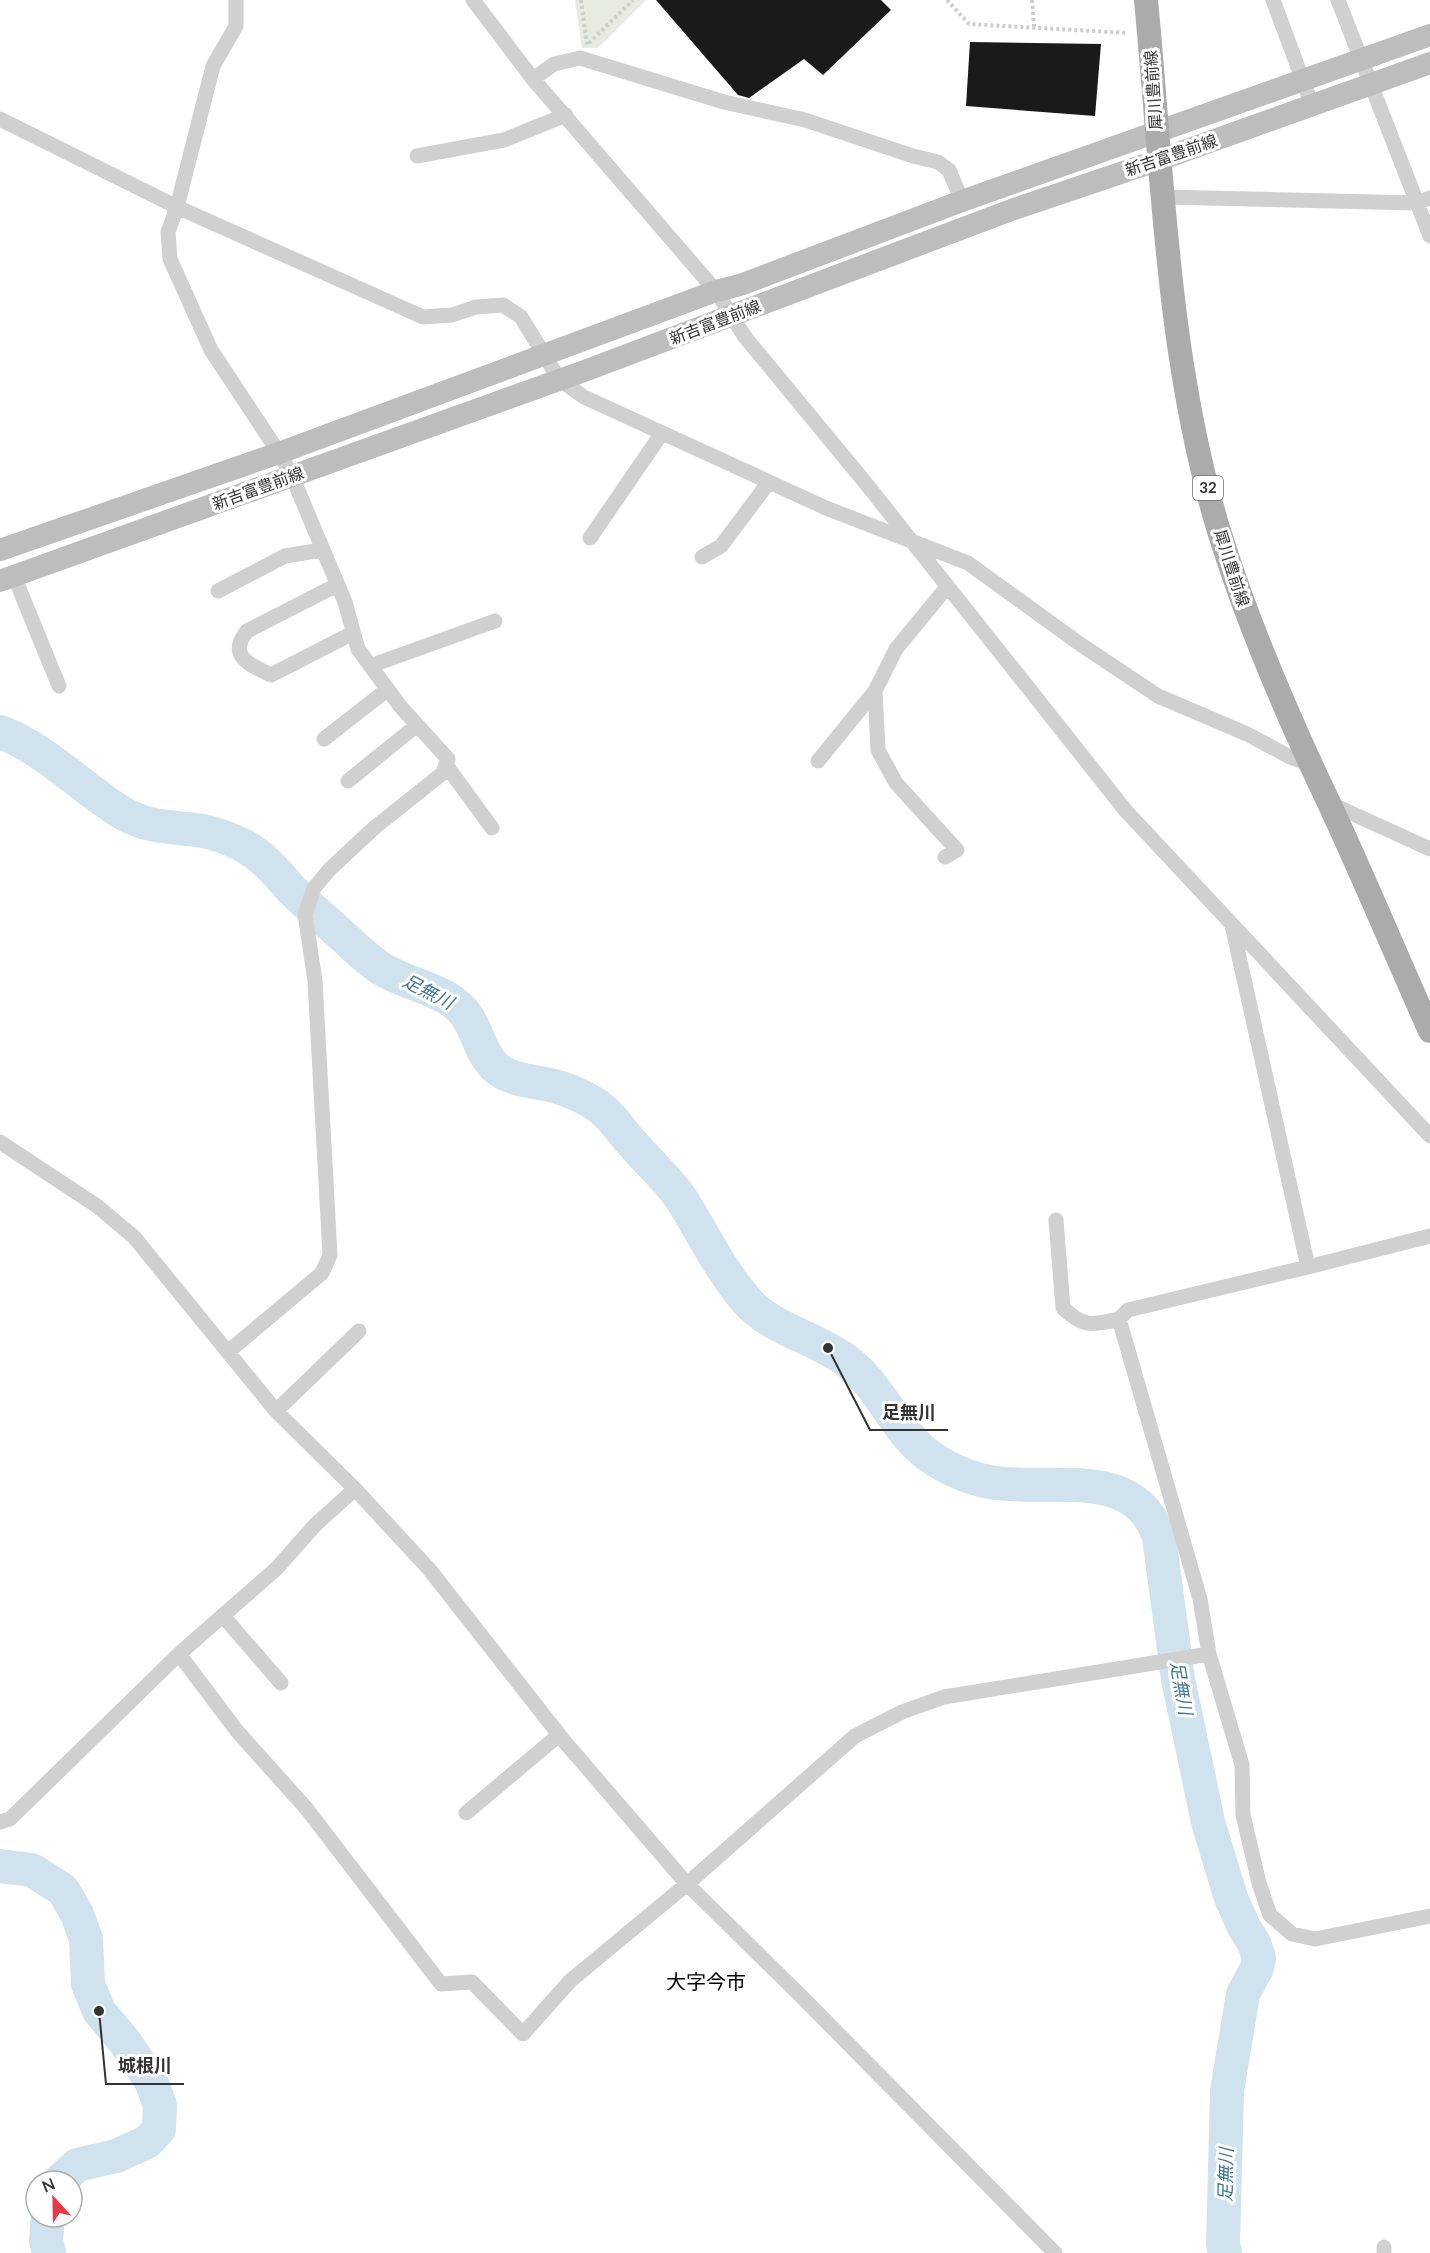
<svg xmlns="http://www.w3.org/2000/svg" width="1430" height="2253" font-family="Lato,'Noto Sans JP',sans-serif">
<rect width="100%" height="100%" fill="#fff"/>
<!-- green -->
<path fill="#e6ecdf" d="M575,0H646L598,48H582Z"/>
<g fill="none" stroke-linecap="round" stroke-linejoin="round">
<!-- river -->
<path stroke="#cfe2ee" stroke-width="34" d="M0,732C32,744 60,767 87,788C101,798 115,810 130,817C152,828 179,827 203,831C217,834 231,839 244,846C265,857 278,875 293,891C307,905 323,918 337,931C352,944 366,959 382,969C408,985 440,988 461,1009C477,1025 479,1052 495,1067C512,1082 537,1081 558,1087C573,1092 592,1100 604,1111C615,1120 623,1134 633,1144C649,1163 668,1179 682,1200C703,1233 720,1270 746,1300C772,1330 815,1337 847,1361C879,1385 893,1425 923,1451C941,1466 967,1478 990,1482C1049,1493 1134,1463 1159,1537L1178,1679L1208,1822L1231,1898L1244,1927L1254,1943L1259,1958L1257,1968L1243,1994L1227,2091L1223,2244L1225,2253
M0,1866L32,1870L63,1890L77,1914L86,1939L88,1984L99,2011L125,2042L151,2081L160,2105L159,2129L147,2142L116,2156L77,2165L60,2181
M48,2217L46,2240L49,2253"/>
</g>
<!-- building -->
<path fill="#1a1a1a" d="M656,0H881L891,10L823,75L804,59L749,98L738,95Z
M970,42L1101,44L1095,116L966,106Z"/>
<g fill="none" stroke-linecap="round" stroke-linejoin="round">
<!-- path -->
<path stroke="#cdcdcd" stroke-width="4" stroke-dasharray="3 3" stroke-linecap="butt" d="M581,0L587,45L633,0
M947,0L969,24L1128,33
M1032,0L1034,27"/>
<!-- street -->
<path stroke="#d0d0d0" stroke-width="15" d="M473,0L533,79L716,291L745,337L868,486L1126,811L1430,1136
M1273,0L1312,105
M1338,0L1430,236
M533,79L554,64L580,58L724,102L805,120L913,156L938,162L949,170L962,201
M0,119L177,207L423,317L452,315L476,307L503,305L521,317L559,379L584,397L826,508L968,563L1080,644L1158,696L1247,734L1290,757L1309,764
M417,156L504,140L566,115
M1164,197L1416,203L1430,198
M590,538L662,433
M702,557L721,546L769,482
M14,576L59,686
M337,585L247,631C227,656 250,665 271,675L353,633
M218,591L285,556L322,550
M370,666L495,621
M875,691L878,750L896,783L957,850L945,857
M324,739L388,689
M818,761L875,691L896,649L947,587
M446,765L492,828
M348,781L417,725
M1329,803L1430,849
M1232,925L1308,1267
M0,1142L97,1206L134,1237L276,1411L355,1489L429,1569L564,1741L687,1884L799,1994L1055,2253
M1056,1220L1063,1308C1084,1328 1092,1325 1119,1319
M1430,1236L1308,1267L1128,1310L1119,1319L1200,1599L1209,1654L1242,1765L1243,1815L1259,1883L1270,1915L1292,1934L1315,1939L1430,1916
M229,1351L322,1273L330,1255L315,981L305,914L314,888L330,869L374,828L443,773L448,759L400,706L358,649L345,602L292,476L279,453L211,350L170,259L168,232L177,207L213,66L236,26V0
M276,1411L359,1331
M223,1616L281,1683
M179,1654L237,1731L306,1808L441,1984L472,1982L523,2034L570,1981L687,1884L855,1736L902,1712L944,1697L1209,1654
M466,1813L559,1735
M0,1822L10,1819L179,1654L277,1568L315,1525L355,1489
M1384,2253V2247"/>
<!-- secondary -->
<path stroke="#bdbdbd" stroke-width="22" d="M0,550L279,453L716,291L740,285L962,201L1430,35
M0,581L587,370L1014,209L1159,160L1430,63"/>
<!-- primary -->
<path stroke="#ababab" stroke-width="24" d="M1146,0C1163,177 1167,360 1219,531C1248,625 1287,715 1329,803C1364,878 1396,955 1430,1031"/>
</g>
<g text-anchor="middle" stroke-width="6" stroke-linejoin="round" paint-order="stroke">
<!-- shield labels -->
<rect fill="#fff" stroke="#707070" stroke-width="1.5" x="1193" y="476" width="30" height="24" rx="4.5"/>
<g font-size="15" font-weight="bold" fill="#333">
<text x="1208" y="493">32</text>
</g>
<!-- street labels -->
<g font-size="16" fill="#333" stroke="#fff">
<text transform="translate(1153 90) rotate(-94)" y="6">犀川豊前線</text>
<text transform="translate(1171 155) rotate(-19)" y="6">新吉富豊前線</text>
<text transform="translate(715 322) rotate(-21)" y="6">新吉富豊前線</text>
<text transform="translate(258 488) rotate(-20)" y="6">新吉富豊前線</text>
<text transform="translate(1232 568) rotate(72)" y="6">犀川豊前線</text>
</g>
<!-- water labels -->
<g font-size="18" font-style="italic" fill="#3f7597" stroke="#fff">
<text transform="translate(428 992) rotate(27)" y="6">足無川</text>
<text transform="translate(1181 1688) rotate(80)" y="6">足無川</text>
<text transform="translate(1226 2175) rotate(-89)" y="6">足無川</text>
</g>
<!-- quarter labels -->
<g font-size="20" fill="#000" stroke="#fff">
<text x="706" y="1989">大字今市</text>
</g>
</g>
<!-- callouts -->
<path fill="none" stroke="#333" stroke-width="2" d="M828 1348L870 1430H948M99 2011L106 2084H184"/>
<g fill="#333" stroke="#fff" stroke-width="2">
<circle cx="828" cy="1348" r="6"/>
<circle cx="99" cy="2011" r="6"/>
</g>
<g font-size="18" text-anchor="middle" font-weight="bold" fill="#333" stroke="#fff" stroke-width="6" stroke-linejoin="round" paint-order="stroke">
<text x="909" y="1419">足無川</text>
<text x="145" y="2072">城根川</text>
</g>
<!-- north arrow -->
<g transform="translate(54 2199) rotate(338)"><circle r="28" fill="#ffffff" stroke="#adadad" stroke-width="1.5"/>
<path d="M0-4.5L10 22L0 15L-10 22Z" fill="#e63946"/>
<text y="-9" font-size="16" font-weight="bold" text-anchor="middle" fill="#333333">N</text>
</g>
</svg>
